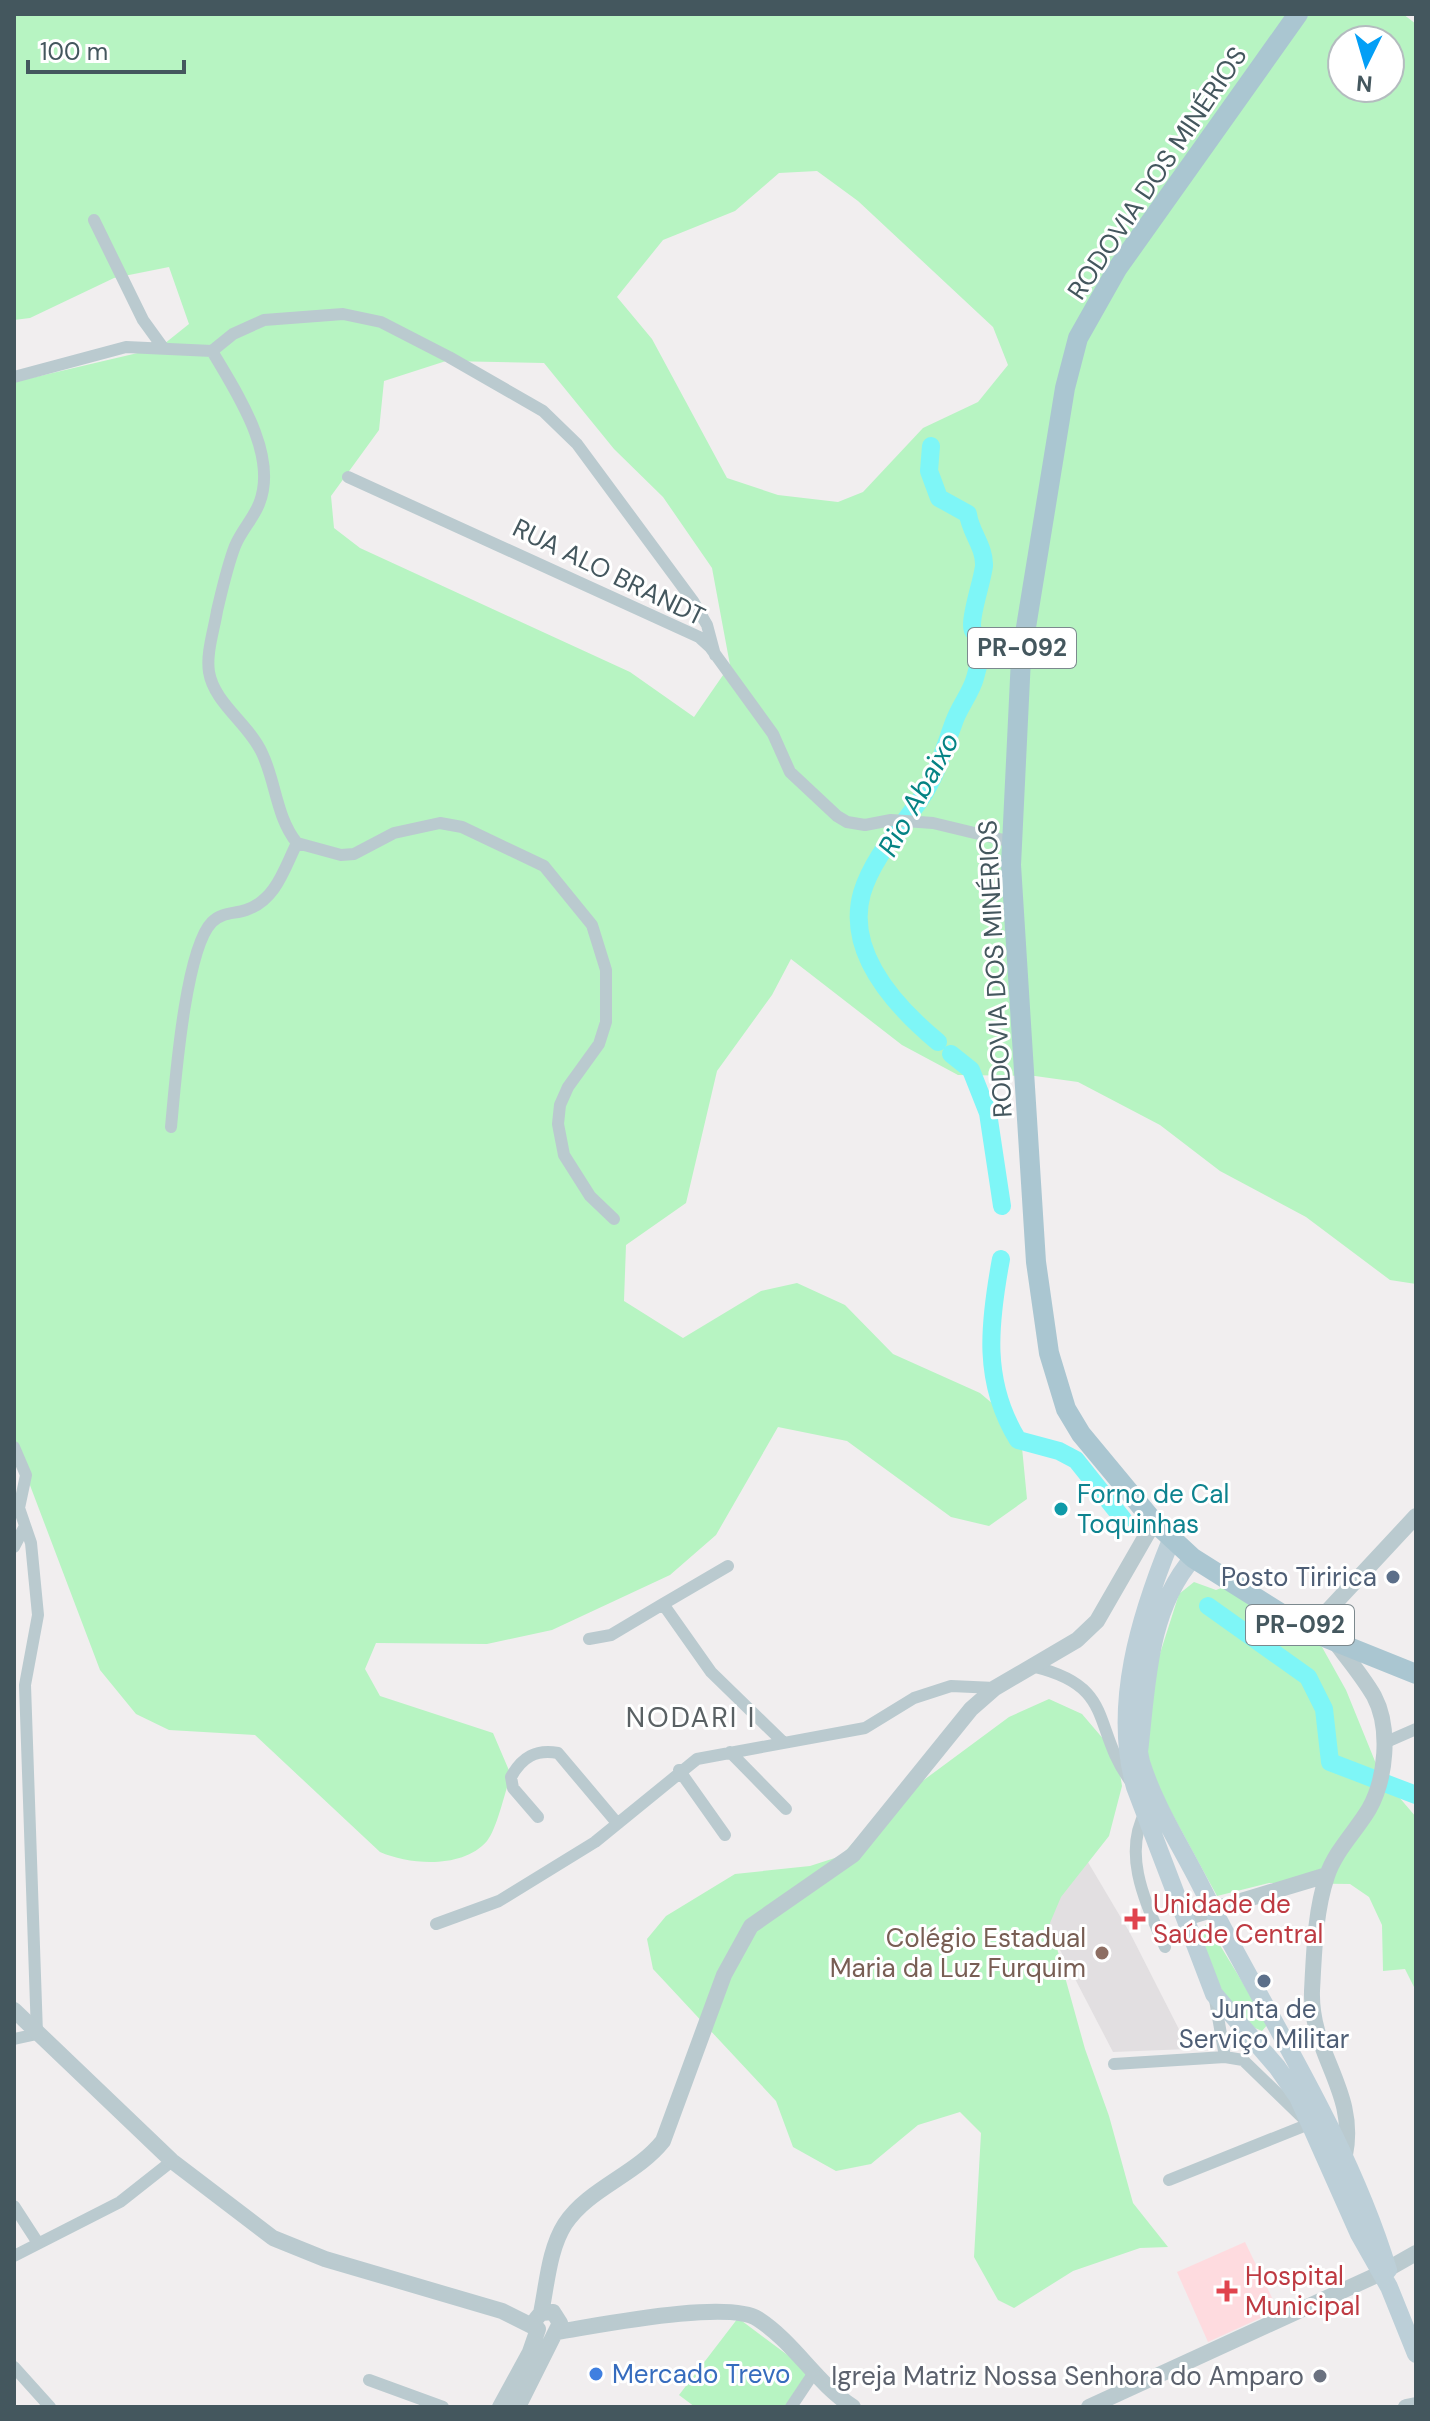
<svg xmlns="http://www.w3.org/2000/svg" width="1430" height="2421" font-family="'DM Sans',sans-serif">
<rect width="100%" height="100%" fill="#f1eeef"/>
<!-- education -->
<path fill="#e2dfe1" d="M1079,1847L1130,1933L1189,2049L1113,2052L1020,1873Z"/>
<!-- medical -->
<path fill="#fedbdf" d="M1245,2242L1278,2310L1208,2342L1177,2272Z"/>
<!-- green -->
<path fill="#b7f4c2" fill-rule="evenodd" d="M14,14H1403L1416,24V1284L1390,1280L1306,1217L1220,1171L1160,1125L1078,1082L1035,1076L958,1075L902,1045L791,959L772,995L717,1071L686,1203L626,1245L624,1301L683,1338L761,1291L797,1283L845,1305L893,1354L980,1393L1020,1427L1027,1499L989,1526L951,1517L847,1441L778,1427L716,1535L670,1575L552,1630L487,1644L376,1643L365,1669L380,1696L493,1733L511,1775C505,1791 497,1829 487,1841C463,1869 410,1865 380,1852L255,1735L169,1730L136,1714L100,1670L14,1443V382L159,348L189,324L169,267L114,278L30,318L14,320ZM1342,40H1390V88H1342ZM817,171L858,201L993,327L1008,365L978,402L923,428L863,492L838,502L778,495L727,478L652,339L617,297L663,240L735,211L779,173ZM446,361L544,363L614,449L663,497L712,568L730,665L694,717L630,672L360,548L334,528L331,496L379,430L384,381Z
M1194,1582L1216,1590L1224,1587L1322,1647L1346,1690L1381,1776L1416,1817V1991L1405,1969L1383,1971L1382,1925L1369,1897L1350,1884L1269,1883L1217,1896L1145,1764L1157,1663L1179,1594Z
M1049,1699L1082,1714L1117,1755L1122,1786L1109,1836L1061,1897L1050,1923L1085,2049L1109,2116L1133,2203L1168,2247L1140,2248L1073,2271L1014,2308L998,2300L974,2257L981,2133L960,2112L918,2125L871,2164L836,2171L793,2147L776,2101L653,1969L647,1939L666,1916L735,1874L810,1866L841,1856L882,1811L1009,1717Z
M1207,1924L1268,2024L1262,2031C1227,2019 1208,1963 1201,1929Z
M738,2318L813,2374L788,2407H695L679,2395Z"/>
<g fill="none" stroke-linecap="round" stroke-linejoin="round">
<!-- river -->
<path stroke="#7ef6f7" stroke-width="18" d="M931,446L929,471L939,498L968,514C970,532 985,547 984,566C982,582 972,609 972,625C972,633 974,630 977,636C982,647 979,666 975,678C971,693 959,707 954,722C944,749 937,775 920,800C900,829 873,857 862,893C845,953 896,1007 938,1042
M951,1054L971,1070L988,1113L1002,1206
M1001,1259C989,1324 982,1382 1018,1440L1059,1451L1076,1460L1123,1519
M1208,1606L1308,1677L1324,1709L1330,1762L1416,1795"/>
<!-- minor -->
<path stroke="#bacacf" stroke-width="12" d="M94,220L143,320L164,349
M212,351C236,392 279,455 259,504C253,519 241,531 235,546C227,567 222,590 217,611C214,630 206,653 209,672C214,703 249,724 262,753C276,782 276,817 297,843L341,855L354,854L394,833L440,823L462,827L544,866L592,925L606,970V1022L599,1044L568,1087L560,1105L558,1124L564,1155L590,1196L614,1219
M14,377L126,347L212,351L233,334L264,320L343,314L381,322L449,357L543,411L577,444L693,601L707,625L715,655
M348,477L699,637L710,647L773,734L790,772L837,816L847,822L865,825L891,820L933,823L1012,842
M171,1127C175,1085 185,949 212,922C222,912 234,914 246,910C276,900 284,869 297,843
M14,1447L26,1475L19,1508L31,1543L38,1615L25,1685L37,2034L14,2039
M14,1547L25,1526
M663,1604L728,1566
M589,1639L611,1635L663,1604L711,1672L783,1742
M1035,1667C1117,1687 1091,1728 1131,1782
M1384,1743L1416,1729
M730,1752L786,1809
M679,1770L725,1835
M1146,1811C1121,1855 1147,1905 1165,1947
M538,1817L513,1788L511,1777C522,1757 536,1749 558,1753L617,1823
M436,1924L499,1901L595,1842L697,1759L865,1728L914,1698L951,1686L995,1688
M1214,1994L1225,2057
M1114,2064L1225,2057L1243,2060L1309,2124L1169,2180
M14,2206L38,2243
M14,2256L120,2202L172,2161
M14,2367L50,2407
M369,2380L443,2407
M791,2407L813,2374"/>
<!-- tertiary -->
<path stroke="#bacacf" stroke-width="16" d="M1309,1631L1416,1516
M1335,1642C1348,1659 1363,1677 1374,1696C1391,1728 1386,1779 1369,1809C1356,1831 1335,1851 1327,1876C1315,1911 1314,1954 1312,1991C1310,2054 1358,2091 1345,2155
M1185,1918L1327,1875
M14,2010L172,2161L273,2238L325,2259L502,2311L536,2328
M541,2313C547,2284 549,2249 565,2224C589,2188 636,2175 663,2141L724,1975L751,1926L853,1855L971,1709L995,1688L1077,1640L1097,1621L1154,1522
M556,2332C596,2326 728,2299 758,2319C795,2343 816,2383 853,2407
M500,2407L530,2352L538,2329
M518,2407L560,2323L553,2312L541,2313L536,2319
M1089,2407L1379,2274L1416,2253
M1406,2407L1416,2405"/>
<!-- secondary -->
<path stroke="#bccfd8" stroke-width="18" d="M1171,1540C1140,1616 1112,1705 1135,1787L1214,1994L1277,2067L1298,2097L1359,2234L1389,2287L1416,2354
M1193,1558C1147,1611 1147,1686 1139,1752L1141,1762C1155,1807 1181,1846 1202,1888C1266,2015 1346,2133 1388,2270"/>
<!-- primary -->
<path stroke="#aac6d1" stroke-width="20" d="M1298,14L1117,269L1078,338L1065,388L1021,658L1011,865L1036,1262L1049,1353L1066,1409L1081,1434L1154,1522L1193,1558L1309,1631L1416,1674"/>
</g>
<!-- markers -->
<circle fill="#0f9aa8" stroke="#fff" stroke-width="3" cx="1061" cy="1509" r="8"/>
<g fill="#5c6f8a" stroke="#fff" stroke-width="3">
<circle cx="1393" cy="1577" r="8"/>
<circle cx="1264" cy="1981" r="8"/>
</g>
<g fill="#e0444e" stroke="#fff" stroke-width="3">
<path d="M1131 1907h8v8h8v8h-8v8h-8v-8h-8v-8h8z"/>
<path d="M1223 2279h8v8h8v8h-8v8h-8v-8h-8v-8h8z"/>
</g>
<circle fill="#8d6e63" stroke="#fff" stroke-width="3" cx="1102" cy="1953" r="8"/>
<circle fill="#3f7fe0" stroke="#fff" stroke-width="3" cx="596" cy="2374" r="8"/>
<circle fill="#6b7280" stroke="#fff" stroke-width="3" cx="1320" cy="2376" r="8"/>
<g text-anchor="middle" stroke-width="6" stroke-linejoin="round" paint-order="stroke">
<!-- shield labels -->
<g fill="#fff" stroke="#7c898e" stroke-width="2">
<rect x="968" y="628" width="108" height="40" rx="6"/>
<rect x="1246" y="1605" width="108" height="40" rx="6"/>
</g>
<g font-size="24" font-weight="bold" fill="#44575e">
<text x="1022" y="656">PR-092</text>
<text x="1300" y="1633">PR-092</text>
</g>
<!-- street labels -->
<g font-size="26" fill="#44575e" stroke="#fff">
<text transform="translate(1157 173) rotate(-56)" y="9">RODOVIA DOS MINÉRIOS</text>
<text transform="translate(609 572) rotate(26)" y="9">RUA ALO BRANDT</text>
<text transform="translate(995 969) rotate(-93)" y="9">RODOVIA DOS MINÉRIOS</text>
</g>
<!-- culture labels -->
<g font-size="26" fill="#0d838f" stroke="#fff" text-anchor="start">
<text x="1077" y="1503">Forno de Cal<tspan x="1077" dy="30">Toquinhas</tspan></text>
</g>
<!-- service labels -->
<g font-size="26" fill="#4e5e75" stroke="#fff" text-anchor="end">
<text x="1377" y="1586">Posto Tiririca</text>
<text x="1264" y="2018" text-anchor="middle">Junta de<tspan x="1264" dy="30">Serviço Militar</tspan></text>
</g>
<!-- health labels -->
<g font-size="26" fill="#be3a42" stroke="#fff" text-anchor="start">
<text x="1153" y="1913">Unidade de<tspan x="1153" dy="30">Saúde Central</tspan></text>
<text x="1245" y="2285">Hospital<tspan x="1245" dy="30">Municipal</tspan></text>
</g>
<!-- education labels -->
<g font-size="26" fill="#785e54" stroke="#fff" text-anchor="end">
<text x="1086" y="1947">Colégio Estadual<tspan x="1086" dy="30">Maria da Luz Furquim</tspan></text>
</g>
<!-- shop labels -->
<g font-size="26" fill="#366cbe" stroke="#fff" text-anchor="start">
<text x="612" y="2383">Mercado Trevo</text>
</g>
<!-- worship labels -->
<g font-size="26" fill="#5b616d" stroke="#fff" text-anchor="end">
<text x="1304" y="2385">Igreja Matriz Nossa Senhora do Amparo</text>
</g>
<!-- water labels -->
<g font-size="28" font-style="italic" fill="#058384" stroke="#fff">
<text transform="translate(918 794) rotate(-61)" y="10">Rio Abaixo</text>
</g>
<!-- neighbourhood labels -->
<g font-size="28" letter-spacing="2" fill="#5a6164" stroke="#fff">
<text x="691" y="1727">NODARI I</text>
</g>
</g>
<!-- border -->
<rect width="1430" height="2421" fill="none" stroke="#44575e" stroke-width="32"/>
<!-- north arrow -->
<g transform="translate(1366 64) rotate(185)"><circle r="38" fill="#ffffff" stroke="#b4bcbf" stroke-width="2"/>
<path d="M0-6L14 30L0 20L-14 30Z" fill="#039ff6"/>
<text y="-12" font-size="22" font-weight="bold" text-anchor="middle" fill="#44575e">N</text>
</g>
<!-- scale -->
<path d="M28 60v12h156v-12" fill="none" stroke="#44575e" stroke-width="4"/>
<text x="40" y="60" font-size="24" fill="#44575e" stroke="#ffffff" stroke-width="6" paint-order="stroke">100 m</text>
</svg>
